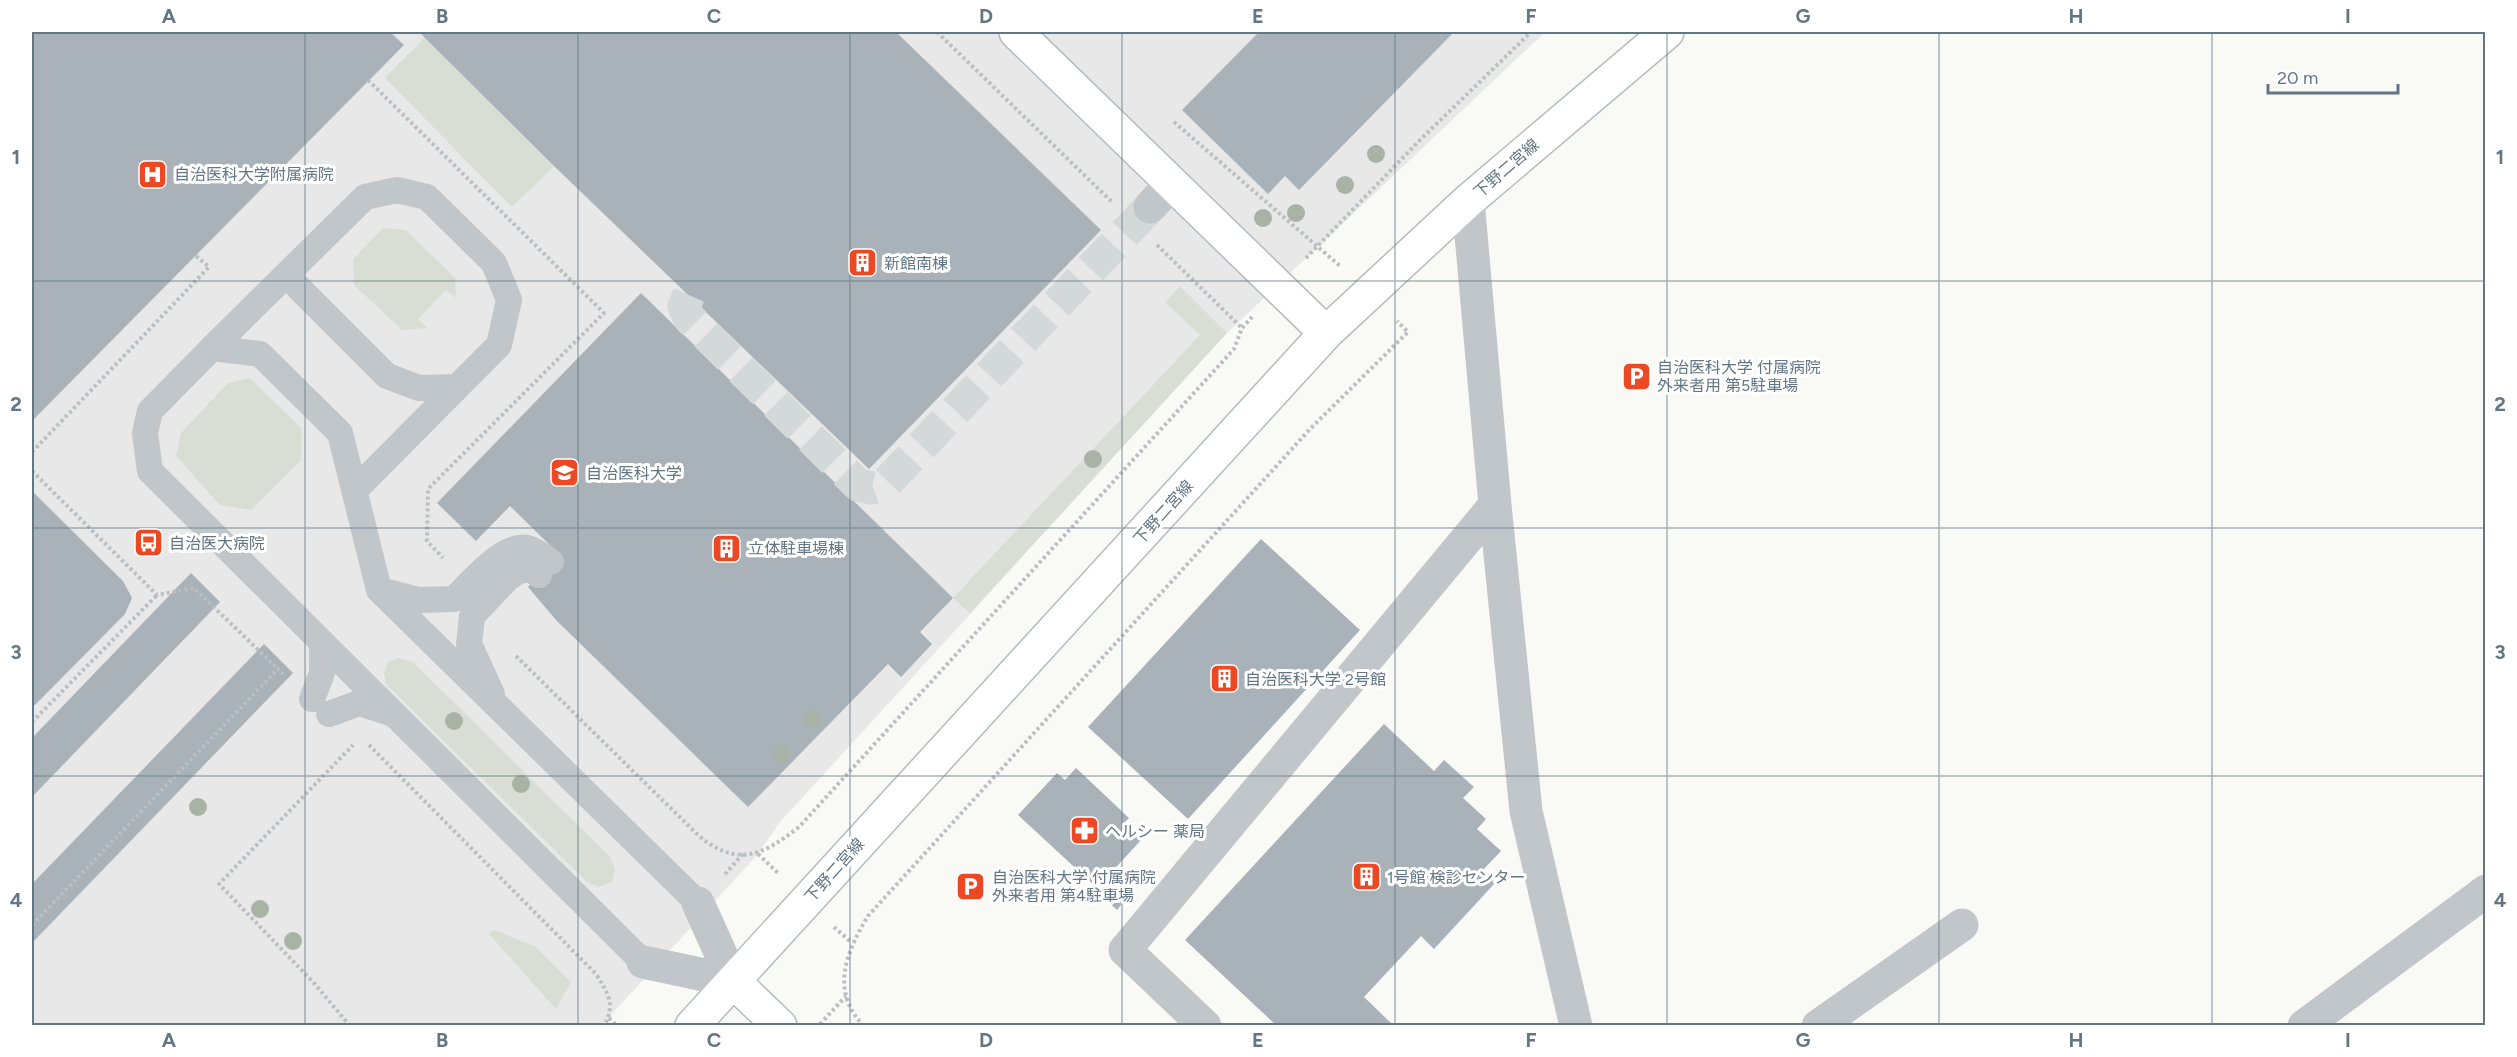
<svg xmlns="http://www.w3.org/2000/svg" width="2517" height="1057" font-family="Figtree,'Noto Sans JP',sans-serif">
<rect width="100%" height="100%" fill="#f9f9f6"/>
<!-- built -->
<path fill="#e7e8e7" d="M32,32H1545L1227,333L780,822L758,854L601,1026L32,1025Z"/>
<!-- green -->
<path fill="#d9ded5" d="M425,37L554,166L512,207L385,78Z
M383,228L406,230L455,278L456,298L446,290L418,319L427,328L402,330L354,285L353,259Z
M1180,286L1227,333L970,613L953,598L1200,335L1165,302Z
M250,378L302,429L301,460L251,510L220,505L176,456L181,433L228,383Z
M398,658L413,662L610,857L615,869L612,882L598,887L586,881L386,684L384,672L389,661Z
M494,930L536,947L571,982L556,1009L489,934Z"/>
<!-- building -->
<path fill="#a8b2b8" d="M32,32H390L404,45L32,421Z
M419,32H896L1101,230L869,469L554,166Z
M1259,32H1454L1299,190L1285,176L1268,194L1182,110Z
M641,293L953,598L920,632L932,644L901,677L888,664L748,807L556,620L528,587L559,554L510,506L476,541L437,503Z
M33,492L123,581L132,598L125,614L32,708Z
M1261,539L1360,630L1188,819L1088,727Z
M191,573L220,602L32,797V738Z
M264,644L293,673L32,943V884Z
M1384,724L1434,771L1444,760L1474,787L1463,798L1486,819L1477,829L1501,851L1482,871L1495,883L1434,949L1421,936L1364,997L1394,1026H1277L1185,940Z
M1076,768L1129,818L1124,823L1142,839L1097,888L1018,815L1057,773L1065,780Z
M1109,879L1128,896L1117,910L1097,892Z"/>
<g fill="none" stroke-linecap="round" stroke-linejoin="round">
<!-- street-tunnel -->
<path stroke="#d3d8d9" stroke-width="33" stroke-dasharray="33 16" stroke-linecap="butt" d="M689,295L684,306L689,318L858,485L872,488L887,482L1150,207"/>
<defs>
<path id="secondary" d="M1016,32L1326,333
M733,981L780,1026
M692,1026L1326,333L1468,201L1667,32"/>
</defs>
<!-- secondary casing -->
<use href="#secondary" stroke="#b6bcc1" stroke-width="36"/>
<!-- path -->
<path stroke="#bbbfc2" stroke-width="4" stroke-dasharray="3 3" stroke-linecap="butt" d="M937,32L1112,202
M368,80L604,313L428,489L427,541L443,558
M1174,122L1340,266
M1157,245L1242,328
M1306,258L1421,139L1531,32
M32,452L209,267L195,255
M32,471L157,595L194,588L278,669
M516,656L699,836C738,868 763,855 799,827L1234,349L1242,328L1253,316
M32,722L157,595
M369,745L596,974C608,993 616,1004 604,1026
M758,854L779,874
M725,874L743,854
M32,925L278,669L283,674
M834,927L852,943
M609,1018L617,1026
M820,1024L846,996
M350,1026L314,983L219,884L353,745
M864,1026C829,991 847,951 868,916L1310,429L1408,332L1397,321"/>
<!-- lane -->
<path stroke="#c1c6ca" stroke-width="26" d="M286,275L387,376L419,388L457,387
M212,348L365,197L397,190L427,197L494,263L509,300L499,345L355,490
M380,590L419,600L454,599C470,584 503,543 527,548C536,550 544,557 551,562
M492,694L469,644L472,616L507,579L520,570H531L539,575
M312,699L322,673V642
M329,714L359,703L390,713
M643,962L150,471L145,433L150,411L212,348L260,354L340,433L379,590L698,903"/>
<!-- street -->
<path stroke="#c1c6ca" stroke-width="33" d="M1468,201L1495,505L1526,811L1576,1026
M1150,207L1172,183
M698,903L733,981
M643,962L733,981
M1205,1026L1125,950L1495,505
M1818,1026L1962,925
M2304,1026L2486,891"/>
<!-- secondary -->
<use href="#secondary" stroke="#fff" stroke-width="33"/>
</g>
<!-- trees -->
<g fill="#a9b3a5">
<circle cx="1376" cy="154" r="9"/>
<circle cx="1345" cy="185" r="9"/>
<circle cx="1296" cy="213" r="9"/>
<circle cx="1263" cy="218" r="9"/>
<circle cx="1093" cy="459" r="9"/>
<circle cx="812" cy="719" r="9"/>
<circle cx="454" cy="721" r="9"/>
<circle cx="781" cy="754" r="9"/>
<circle cx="521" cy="784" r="9"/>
<circle cx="198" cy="807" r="9"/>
<circle cx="260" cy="909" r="9"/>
<circle cx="293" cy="941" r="9"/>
</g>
<!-- grid -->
<path fill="none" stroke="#627683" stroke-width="1.5" stroke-opacity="0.55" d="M305,32V1026M578,32V1026M850,32V1026M1122,32V1026M1395,32V1026M1667,32V1026M1939,32V1026M2212,32V1026M32,281H2486M32,528H2486M32,776H2486"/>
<!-- icons -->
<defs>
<symbol id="hospital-square" viewBox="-11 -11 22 22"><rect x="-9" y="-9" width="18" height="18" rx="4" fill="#eb4823" stroke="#fff"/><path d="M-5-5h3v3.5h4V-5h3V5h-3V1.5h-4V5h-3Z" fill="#fff"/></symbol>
<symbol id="building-square" viewBox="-11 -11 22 22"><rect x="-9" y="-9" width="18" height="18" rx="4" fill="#eb4823" stroke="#fff"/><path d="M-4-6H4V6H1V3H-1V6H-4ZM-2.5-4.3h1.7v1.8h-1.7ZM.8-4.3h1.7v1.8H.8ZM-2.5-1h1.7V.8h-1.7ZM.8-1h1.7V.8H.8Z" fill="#fff"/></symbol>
<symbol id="parking-square" viewBox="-11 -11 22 22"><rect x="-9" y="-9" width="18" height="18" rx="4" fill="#eb4823" stroke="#fff"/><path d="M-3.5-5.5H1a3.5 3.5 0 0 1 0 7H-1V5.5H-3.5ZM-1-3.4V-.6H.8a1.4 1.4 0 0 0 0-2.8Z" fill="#fff"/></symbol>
<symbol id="university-square" viewBox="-11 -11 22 22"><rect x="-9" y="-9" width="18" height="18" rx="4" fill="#eb4823" stroke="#fff"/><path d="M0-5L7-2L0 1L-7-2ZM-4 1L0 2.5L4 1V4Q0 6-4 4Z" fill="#fff"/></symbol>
<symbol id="bus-square" viewBox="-11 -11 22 22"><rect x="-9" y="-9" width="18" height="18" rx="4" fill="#eb4823" stroke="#fff"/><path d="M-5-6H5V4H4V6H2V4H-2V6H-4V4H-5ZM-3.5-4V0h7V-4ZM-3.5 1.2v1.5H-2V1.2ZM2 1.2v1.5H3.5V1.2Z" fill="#fff"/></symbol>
<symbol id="pharmacy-square" viewBox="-11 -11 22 22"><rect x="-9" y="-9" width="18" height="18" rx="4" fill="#eb4823" stroke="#fff"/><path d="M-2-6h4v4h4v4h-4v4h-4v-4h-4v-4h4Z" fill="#fff"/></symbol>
</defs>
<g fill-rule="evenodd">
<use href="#hospital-square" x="136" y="158" width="33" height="33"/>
<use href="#building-square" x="846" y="246" width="33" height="33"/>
<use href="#parking-square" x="1620" y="360" width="33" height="33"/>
<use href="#university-square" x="548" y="456" width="33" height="33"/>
<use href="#bus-square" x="132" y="526" width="33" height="33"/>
<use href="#building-square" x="710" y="532" width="33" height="33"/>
<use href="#building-square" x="1208" y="662" width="33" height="33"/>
<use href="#pharmacy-square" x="1068" y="814" width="33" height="33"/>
<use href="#building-square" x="1350" y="860" width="33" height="33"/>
<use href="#parking-square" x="954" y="870" width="33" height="33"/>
</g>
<g text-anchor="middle" stroke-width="6" stroke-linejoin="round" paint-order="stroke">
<!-- street labels -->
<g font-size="16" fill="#627683" stroke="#fff">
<text transform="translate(1506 168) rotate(-41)" y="6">下野二宮線</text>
<text transform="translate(1163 512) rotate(-48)" y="6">下野二宮線</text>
<text transform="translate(834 870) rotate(-48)" y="6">下野二宮線</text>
</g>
<!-- poi labels -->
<g font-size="16" fill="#627683" stroke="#fff" text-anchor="start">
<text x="174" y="180">自治医科大学附属病院</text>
<text x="884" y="269">新館南棟</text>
<text x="1657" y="373">自治医科大学 付属病院<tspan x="1657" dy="18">外来者用 第5駐車場</tspan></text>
<text x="586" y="479">自治医科大学</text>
<text x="169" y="549">自治医大病院</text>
<text x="748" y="554">立体駐車場棟</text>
<text x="1245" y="685">自治医科大学 2号館</text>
<text x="1105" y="837">ヘルシー 薬局</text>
<text x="992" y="883">自治医科大学 付属病院<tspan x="992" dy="18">外来者用 第4駐車場</tspan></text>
<text x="1387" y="883">1号館 検診センター</text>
</g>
</g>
<!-- border -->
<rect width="2517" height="1057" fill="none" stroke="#ffffff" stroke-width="66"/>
<!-- scale -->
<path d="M2268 84v9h130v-9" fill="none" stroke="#627683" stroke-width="3"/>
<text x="2277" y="84" font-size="18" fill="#627683" stroke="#ffffff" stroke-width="4.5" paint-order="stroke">20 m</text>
<rect x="33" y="33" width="2451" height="991" fill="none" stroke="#627683" stroke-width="2"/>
<g font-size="20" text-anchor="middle" font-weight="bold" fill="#627683">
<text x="169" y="23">A</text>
<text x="442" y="23">B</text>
<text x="714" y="23">C</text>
<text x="986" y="23">D</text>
<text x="1258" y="23">E</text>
<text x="1531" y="23">F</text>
<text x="1803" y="23">G</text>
<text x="2076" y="23">H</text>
<text x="2348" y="23">I</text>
<text x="16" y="164">1</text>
<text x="2500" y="164">1</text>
<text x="16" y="411">2</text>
<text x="2500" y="411">2</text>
<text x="16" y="659">3</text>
<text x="2500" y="659">3</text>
<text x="16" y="907">4</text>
<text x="2500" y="907">4</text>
<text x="169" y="1047">A</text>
<text x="442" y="1047">B</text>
<text x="714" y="1047">C</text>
<text x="986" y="1047">D</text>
<text x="1258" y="1047">E</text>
<text x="1531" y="1047">F</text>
<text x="1803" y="1047">G</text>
<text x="2076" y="1047">H</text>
<text x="2348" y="1047">I</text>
</g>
</svg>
